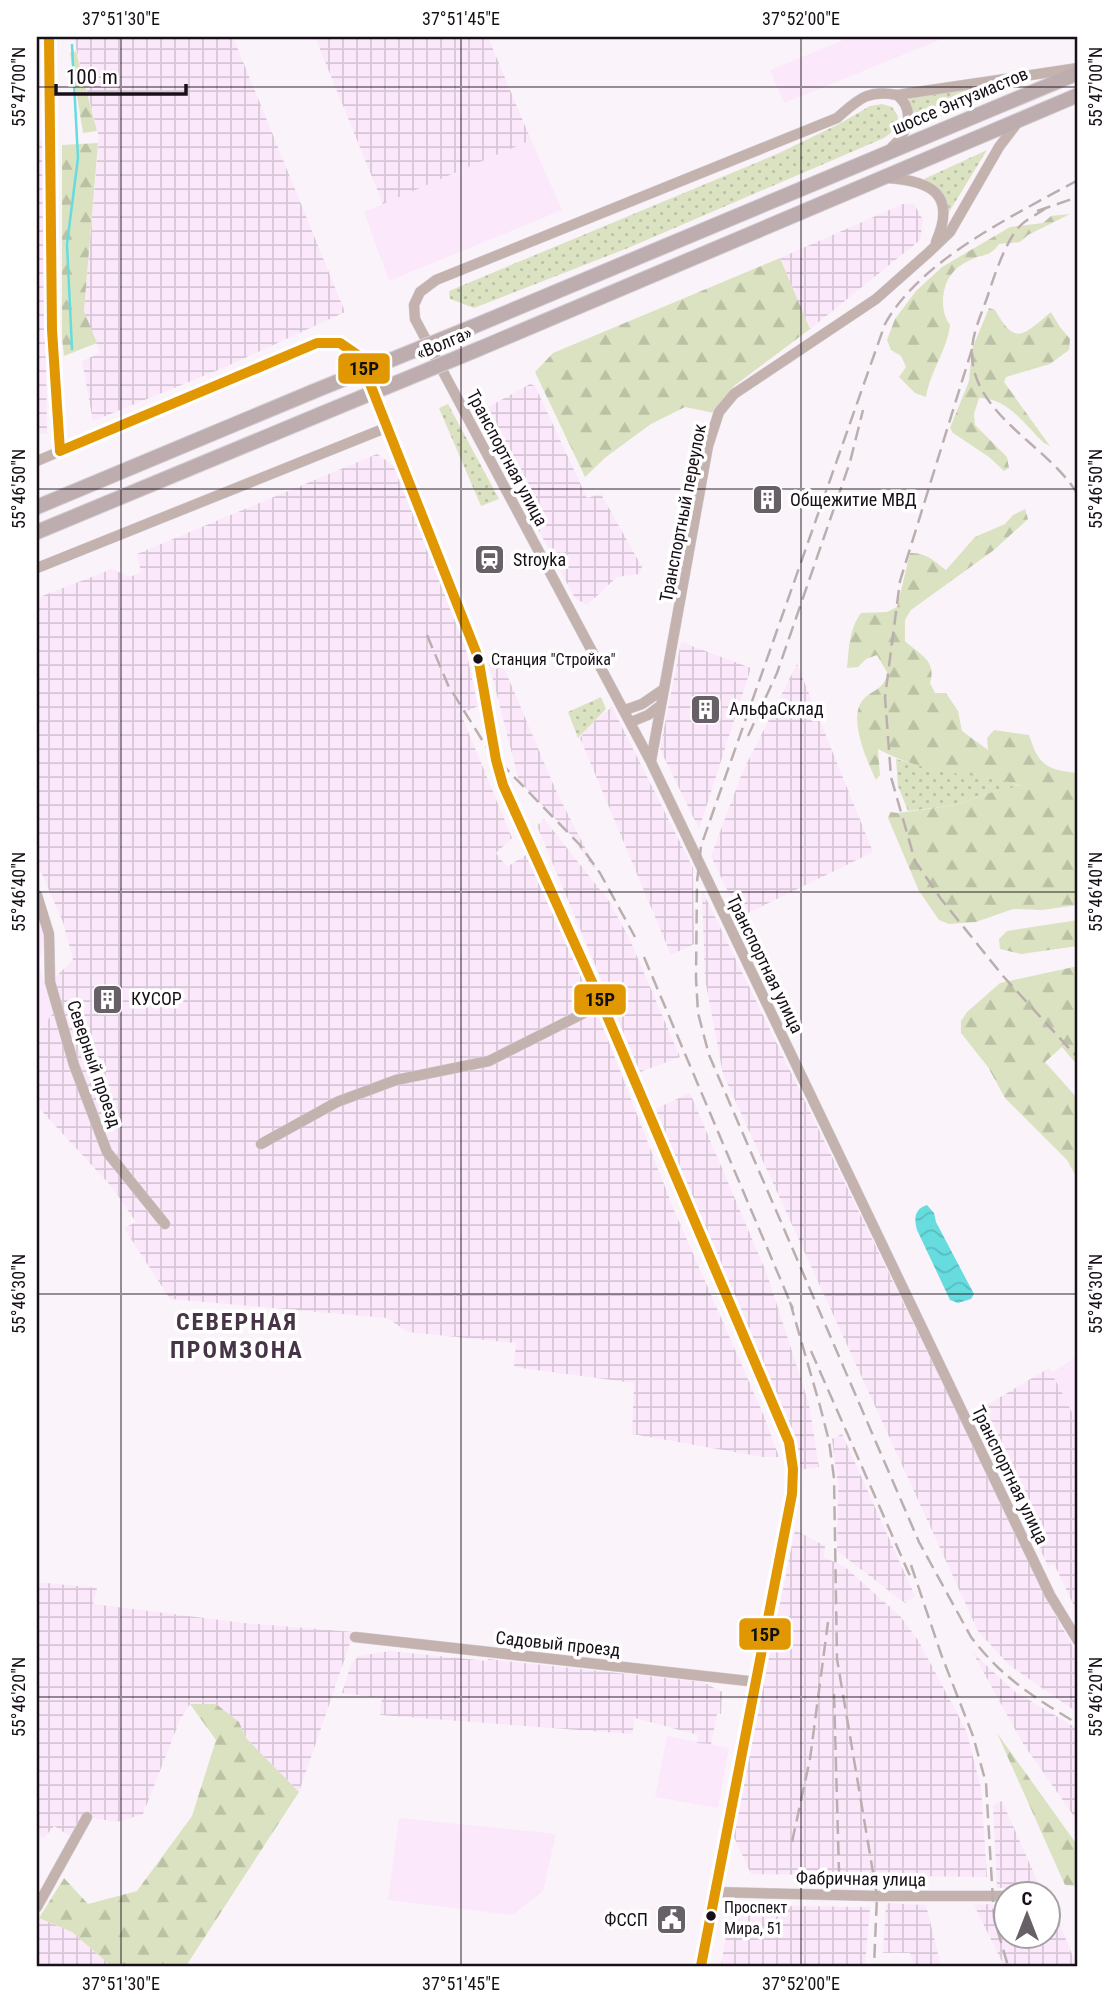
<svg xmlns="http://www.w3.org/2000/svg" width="1115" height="2003" font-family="'Roboto Condensed',sans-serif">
<defs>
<pattern id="industrial-grid" width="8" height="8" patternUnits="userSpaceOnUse" patternTransform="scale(1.75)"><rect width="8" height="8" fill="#fbe8fb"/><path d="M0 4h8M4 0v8" fill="none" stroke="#d6c6d6"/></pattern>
<pattern id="grass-dots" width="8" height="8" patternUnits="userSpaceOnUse" patternTransform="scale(1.75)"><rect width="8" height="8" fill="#dbe2c1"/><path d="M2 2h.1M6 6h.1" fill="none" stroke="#bbc1a5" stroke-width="1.8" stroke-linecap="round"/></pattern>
<pattern id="forest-firs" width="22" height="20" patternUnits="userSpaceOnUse" patternTransform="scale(1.75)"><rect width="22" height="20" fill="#dbe2c1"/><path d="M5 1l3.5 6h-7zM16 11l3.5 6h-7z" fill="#bbc1a5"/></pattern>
<pattern id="water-waves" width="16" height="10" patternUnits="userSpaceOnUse" patternTransform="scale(1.75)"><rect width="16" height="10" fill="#67dcdf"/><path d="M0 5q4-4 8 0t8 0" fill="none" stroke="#59bcbf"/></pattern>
</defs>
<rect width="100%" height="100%" fill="#faf4fa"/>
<!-- built -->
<path fill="#fbe8fb" d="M851,37H947L784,103L770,70Z
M531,140L562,210L389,281L364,212Z
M37,909L44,936L39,965L55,1011L37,1033Z
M1078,1356V1424L1051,1373Z
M667,1736L729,1748L718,1808L655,1797Z
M399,1818L556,1834L543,1891L513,1915L388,1900Z"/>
<!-- industrial -->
<path fill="url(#industrial-grid)" d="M73,37H233L345,312L223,368L93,421L82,361L100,353L84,311L99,137Z
M315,37H488L531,140L383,204Z
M37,139H43L47,434H37Z
M903,204H914L923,220L920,240L810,329L780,258Z
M530,384L535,386L587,498L601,494L642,567L639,574L617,577L587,605L575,598L476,414Z
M377,454L393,465L464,641L478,706L461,714L512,838L496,853L507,867L526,855L595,1006L674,1210L764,1416L779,1457H763L632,1434L634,1383L514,1367L516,1343L408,1332L387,1318L170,1299L124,1228L136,1222L111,1186L37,1106V1033L55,1011L46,986L73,960L63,922L37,863V598L112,569L130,577L141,572L137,554Z
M681,642L751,668L699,829L660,749Z
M499,656L557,793L595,867L593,868L572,836L519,781L488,660Z
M797,664L873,852L740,917L711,856L742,773Z
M612,707L693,868L694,944L671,955L580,738L592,723Z
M544,819L609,901L630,940L680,1057L640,1072L537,826Z
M702,890L1057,1618L1078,1656V1713L1009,1665L978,1631L723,1074L705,979Z
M690,1093L767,1274L809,1404L819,1467L799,1470L794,1451L653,1110Z
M1049,1368L1078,1424V1614L1054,1564L1048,1566L975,1412Z
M842,1434L915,1596L905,1603L837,1551L838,1486L832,1439Z
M795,1530L825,1546L824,1557L845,1567L900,1616L918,1640L966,1730L981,1788L987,1877L751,1874L733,1835Z
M37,1582L97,1588L93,1604L244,1623L354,1632L299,1792L246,1738L239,1722L190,1704L180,1720L143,1814L117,1822L81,1816L70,1836L54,1826L43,1839L37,1831Z
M390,1651L487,1661L488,1659L703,1682L722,1692L721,1714H717L711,1744L697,1743L698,1735L635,1718L632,1734L380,1715L382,1698L342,1693L351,1664L359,1656Z
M973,1653L1014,1691L1078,1729V1822L1022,1742Z
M1002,1801L1040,1887L997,1888L993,1805Z
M886,1903L926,1905L941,1966H914L910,1953H883Z
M1006,1903V1937H1048L1049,1903H1051L1077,1966H1004L974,1905Z
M731,1905L870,1907L865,1966H721Z
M39,1918L72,1932L111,1966H37V1920Z"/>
<!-- grass -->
<path fill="url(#grass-dots)" d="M1029,80L923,123L913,113L908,96Z
M882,104L892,107L898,116L897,128L884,138L628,248L474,308L450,299L449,291L777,154L839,124L870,106Z
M987,150L949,212L938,189L924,179Z
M448,404L499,499L481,506L439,408Z
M601,697L606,709L578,738L568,712Z
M896,759L941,771L1001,779L1022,787L998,790L956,805L908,811L898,786Z"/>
<!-- forest -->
<path fill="url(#forest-firs)" d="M76,51L97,131L83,133L70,53Z
M98,143L84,311L97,343L64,356L62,338V145Z
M1070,214L1028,235L1020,242L999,244C989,258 984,253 970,260C953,268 944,280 943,299C943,310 944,316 950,325C947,350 930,372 926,397L915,393L899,377L906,367L901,356L891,350L887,340L895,319L916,291L942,267L1010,227L1043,223L1051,216Z
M780,258L810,329L734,386L714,413L685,407L651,424L606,457L585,477L535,372L553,353Z
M989,308L995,310C1016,347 1023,335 1051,312L1060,327L1070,339L1069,350L1050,364L1006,377L1004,382L1050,446L1044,443C1025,425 1008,398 979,398L974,414L975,425L1007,457L1009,468L1004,471L989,457L953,433L950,428L969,381L972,349Z
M1025,509L1028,519L994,550L911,610L905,620V641C920,655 937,660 930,683L935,693H946L958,711L962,731L988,750L987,738L994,730L1029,735C1039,766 1047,770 1078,773V905L1042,910L1013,909L976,922L949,924L939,920L919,891L888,818L890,812L898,813L956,805L998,790L1021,786C995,776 968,776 940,771C918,766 898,760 878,749L880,775L876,780C868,763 848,720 862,701C871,689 881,693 888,674L877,655L866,659L858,667L847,668C849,649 849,629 861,613L887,612L897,607L910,553C926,552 934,561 946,570L975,537L1005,524L1013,515Z
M1078,920V946L1021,954L1000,949L999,939L1007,931Z
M1078,966V1066L1062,1047L1045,1062L1078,1099V1180L1067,1160L1005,1098L988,1067L961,1033V1021L967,1012L1000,983Z
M190,1704H216L239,1722L246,1738L299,1792L186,1966H111L72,1932L39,1918L64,1878L88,1904L137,1891L192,1816L216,1740Z
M997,1733L1078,1846V1886L1065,1885Z"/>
<!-- water -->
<path fill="url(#water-waves)" d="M927,1205L934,1213L936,1222L974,1294L971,1299L958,1303L950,1300L917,1230C914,1219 914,1209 927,1205Z"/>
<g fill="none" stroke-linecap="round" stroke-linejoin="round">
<!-- stream -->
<path stroke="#67dcdf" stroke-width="2.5" d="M72,349L67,244L78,158L72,45"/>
<defs>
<path id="minor" d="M49,37L52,330L60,451
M1078,68L897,95C867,89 858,100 837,118L436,280L420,292L414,305L415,319L651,762L1050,1595L1078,1641
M892,147C908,133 916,110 897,95
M888,178C931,181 957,194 936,242
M37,461L317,343C337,339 345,342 359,356L478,657L496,760L503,785L602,1004L789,1442L793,1469L792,1494L701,1966
M37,568L388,427
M625,710L642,704L664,689
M631,722L648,715L660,706
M651,761L708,446L719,412L734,394L876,299L928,253L950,232L999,147L1018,122
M37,895L49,934L50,982L74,1065L107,1152L165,1224
M261,1144L337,1102L396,1080L489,1061L602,1004
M355,1637L757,1682
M715,1892L877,1896H1006
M37,1907L87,1817"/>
<path id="highway" d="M472,327L1078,73
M481,348L1078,95
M37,507L312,392
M37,532L321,414"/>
</defs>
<!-- minor casing -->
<use href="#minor" stroke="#d5d0d5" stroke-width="11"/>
<!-- highway casing -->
<use href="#highway" stroke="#d5d0d5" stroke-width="16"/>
<!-- minor -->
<use href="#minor" stroke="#c4b2af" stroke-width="10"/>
<!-- highway -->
<use href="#highway" stroke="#beadae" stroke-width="14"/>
<!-- rail -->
<path stroke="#bbaeaf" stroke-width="2.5" stroke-dasharray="14 7" stroke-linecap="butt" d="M1078,180C1015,215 921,259 885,324L701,846L697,882L696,978L698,1013L709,1055L919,1542L971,1637C1002,1678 1035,1698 1078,1724
M1046,208C1038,214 1026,219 1019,227C1006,241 994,276 988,295C982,313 972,333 972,352C971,415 1050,446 1078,495
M1037,211L1078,197
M972,349L900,581L885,697L891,777L915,861L941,899L1003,976L1078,1058
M427,635L448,685L489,751L580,845L600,873L635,937
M748,736L777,673L850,462L863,410
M644,957L793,1309
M790,1302L820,1406L829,1441L834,1478L837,1659L877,1896L874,1966
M811,1351L910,1576
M911,1565L941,1654L973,1736L986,1783L994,1918L1008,1966
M834,1694L839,1872
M792,1842L810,1759L828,1622"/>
<defs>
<path id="highway-bridge" d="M312,392L472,327
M321,414L481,348"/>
</defs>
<!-- highway-bridge casing -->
<use href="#highway-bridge" stroke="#d5d0d5" stroke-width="16" stroke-linecap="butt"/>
<!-- highway-bridge -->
<use href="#highway-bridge" stroke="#beadae" stroke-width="14"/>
<defs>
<path id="bus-1" d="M49,37L52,330L60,451
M60,451L317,343H340L359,356L478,657L496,760L503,785L602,1004L789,1442L793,1469L792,1494L701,1966"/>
</defs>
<!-- bus-1 casing -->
<use href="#bus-1" stroke="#fff" stroke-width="16"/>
<!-- bus-1 -->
<use href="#bus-1" stroke="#e19702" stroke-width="10"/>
</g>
<!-- ticks -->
<path fill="none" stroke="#181018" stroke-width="2" stroke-opacity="0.45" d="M121,37V1966M461,37V1966M801,37V1966M37,87H1078M37,489H1078M37,892H1078M37,1294H1078M37,1697H1078"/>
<!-- icons -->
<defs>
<symbol id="building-square" viewBox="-11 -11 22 22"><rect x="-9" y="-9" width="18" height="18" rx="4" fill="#676067" stroke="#fff"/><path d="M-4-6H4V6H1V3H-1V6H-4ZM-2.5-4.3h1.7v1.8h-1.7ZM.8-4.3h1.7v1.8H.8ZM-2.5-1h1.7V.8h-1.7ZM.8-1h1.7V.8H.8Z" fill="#fff"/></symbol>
<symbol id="station-square" viewBox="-11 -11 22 22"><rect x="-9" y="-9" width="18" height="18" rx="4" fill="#676067" stroke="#fff"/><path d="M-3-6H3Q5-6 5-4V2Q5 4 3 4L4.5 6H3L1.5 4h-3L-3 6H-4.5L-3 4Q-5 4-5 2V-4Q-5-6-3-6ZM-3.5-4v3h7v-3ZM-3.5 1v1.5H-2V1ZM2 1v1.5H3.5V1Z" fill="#fff"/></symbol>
<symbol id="civic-square" viewBox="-11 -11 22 22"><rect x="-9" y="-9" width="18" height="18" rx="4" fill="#676067" stroke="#fff"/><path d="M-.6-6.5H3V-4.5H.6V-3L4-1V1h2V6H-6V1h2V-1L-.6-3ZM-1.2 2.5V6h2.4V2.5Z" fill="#fff"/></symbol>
</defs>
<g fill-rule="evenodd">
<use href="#building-square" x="750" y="482" width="35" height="35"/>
<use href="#station-square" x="472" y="542" width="35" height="35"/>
<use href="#building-square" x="688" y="692" width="35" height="35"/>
<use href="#building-square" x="90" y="982" width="35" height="35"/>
<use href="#civic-square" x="654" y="1902" width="35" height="35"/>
</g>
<!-- markers -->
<g fill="#181018" stroke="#fff" stroke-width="2.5">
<circle cx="478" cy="659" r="6"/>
<circle cx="711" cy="1916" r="6"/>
</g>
<g text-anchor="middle" stroke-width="7" stroke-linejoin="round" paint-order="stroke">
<!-- bus labels -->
<g font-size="16" fill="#181018" stroke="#fff" text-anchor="start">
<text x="491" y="665">Станция "Стройка"</text>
<text x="724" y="1913">Проспект<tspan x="724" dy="21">Мира, 51</tspan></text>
</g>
<!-- street labels -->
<g font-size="18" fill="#181018" stroke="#fff">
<text transform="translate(960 101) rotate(-23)" y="6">шоссе Энтузиастов</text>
<text transform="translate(444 343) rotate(-23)" y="6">«Волга»</text>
<text transform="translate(507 458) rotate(62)" y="6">Транспортная улица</text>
<text transform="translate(683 513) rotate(-79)" y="6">Транспортный переулок</text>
<text transform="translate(765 964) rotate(64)" y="6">Транспортная улица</text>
<text transform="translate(94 1064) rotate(71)" y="6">Северный проезд</text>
<text transform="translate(1010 1475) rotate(64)" y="6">Транспортная улица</text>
<text transform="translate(558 1644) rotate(6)" y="6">Садовый проезд</text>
<text transform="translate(861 1879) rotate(1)" y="6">Фабричная улица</text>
</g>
<!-- poi labels -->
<g font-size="18" fill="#181018" stroke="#fff" text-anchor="start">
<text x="790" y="506">Общежитие МВД</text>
<text x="513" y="566">Stroyka</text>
<text x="729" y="715">АльфаСклад</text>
<text x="131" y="1005">КУСОР</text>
<text x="648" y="1926" text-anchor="end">ФССП</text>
</g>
<!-- district labels -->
<g font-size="24" font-weight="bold" letter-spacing="2" fill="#473547" stroke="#fff">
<text x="237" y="1330">СЕВЕРНАЯ<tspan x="237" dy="28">ПРОМЗОНА</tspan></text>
</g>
</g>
<g stroke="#fff" stroke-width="2.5">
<rect x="337" y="352" width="54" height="33" rx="7" fill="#e19702"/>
<rect x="573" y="983" width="54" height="33" rx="7" fill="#e19702"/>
<rect x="738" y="1617" width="54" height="34" rx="7" fill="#e19702"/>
</g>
<g font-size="19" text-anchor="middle" font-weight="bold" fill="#111">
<text x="364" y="375">15Р</text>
<text x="600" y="1006">15Р</text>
<text x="765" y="1641">15Р</text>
</g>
<!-- border -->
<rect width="1115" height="2003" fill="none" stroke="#ffffff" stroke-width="77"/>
<!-- north arrow -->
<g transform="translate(1027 1915)"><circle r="33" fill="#ffffff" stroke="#a39fa3" stroke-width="2"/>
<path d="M0-5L12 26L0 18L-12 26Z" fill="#676067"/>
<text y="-10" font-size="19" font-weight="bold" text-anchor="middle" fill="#181018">С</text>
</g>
<!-- scale -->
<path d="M56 84v10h130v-10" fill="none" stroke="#181018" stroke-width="3.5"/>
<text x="66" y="84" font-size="21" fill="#181018" stroke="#ffffff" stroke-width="5" paint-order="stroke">100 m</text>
<rect x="38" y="38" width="1038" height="1927" fill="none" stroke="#181018" stroke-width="2.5"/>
<g font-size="18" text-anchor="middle" fill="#181018">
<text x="121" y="25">37°51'30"E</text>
<text x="461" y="25">37°51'45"E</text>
<text x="801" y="25">37°52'00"E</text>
<text transform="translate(19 87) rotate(-90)" y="6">55°47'00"N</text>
<text transform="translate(1096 87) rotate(-90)" y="6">55°47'00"N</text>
<text transform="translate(19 489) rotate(-90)" y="6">55°46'50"N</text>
<text transform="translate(1096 489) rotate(-90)" y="6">55°46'50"N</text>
<text transform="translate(19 892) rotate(-90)" y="6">55°46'40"N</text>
<text transform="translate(1096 892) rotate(-90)" y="6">55°46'40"N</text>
<text transform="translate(19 1294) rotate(-90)" y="6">55°46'30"N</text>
<text transform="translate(1096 1294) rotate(-90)" y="6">55°46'30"N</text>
<text transform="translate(19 1697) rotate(-90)" y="6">55°46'20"N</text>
<text transform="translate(1096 1697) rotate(-90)" y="6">55°46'20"N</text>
<text x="121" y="1990">37°51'30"E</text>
<text x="461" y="1990">37°51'45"E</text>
<text x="801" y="1990">37°52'00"E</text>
</g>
</svg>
